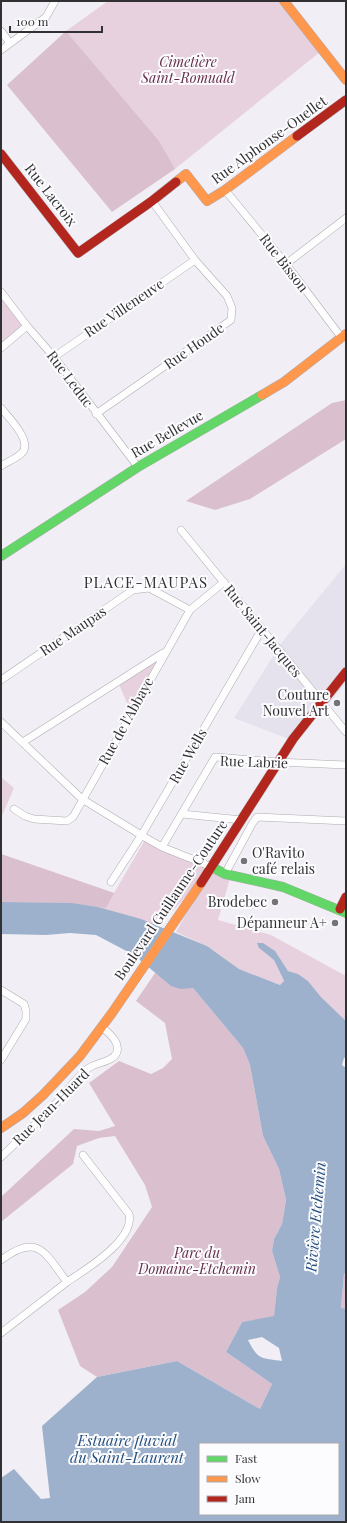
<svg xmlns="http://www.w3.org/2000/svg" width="347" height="1523" font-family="'Playfair Display',serif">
<rect width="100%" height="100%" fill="#f1eff5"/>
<!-- built -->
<path fill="#e5e2ee" d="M346,564V683L296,742L234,718L282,642Z"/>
<!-- green -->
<path fill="#e7d1de" d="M108,1H278L320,52L175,169L134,112L66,31Z
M1,292L27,326L1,348Z
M165,652L131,712L118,682Z
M1,777L14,788L1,818Z
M146,838L231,875L218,920L271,935L346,976V1021L321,997L308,981L298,974L288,971L275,952L259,948L274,960L284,982L280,985L239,969L207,946L176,932L211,869L159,926L1,921V854L114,893Z"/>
<!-- forest -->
<path fill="#dac0cf" d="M66,31L159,141L175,169L112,212L7,85Z
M346,400V439L250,499L215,510L186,501L332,403Z
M1,854L114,893L106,908L72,903L1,902Z
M155,973L193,988L243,1048L250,1065L263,1136L279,1169L286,1200L282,1224L274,1239L272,1251L280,1277L277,1288L274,1317L242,1322L226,1352L272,1384L260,1409L177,1361L97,1377L80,1366L58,1310L85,1292L112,1267L152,1207L145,1185L115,1136L99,1138L77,1146L73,1164L1,1222V1197L74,1129L99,1131L115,1126L89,1083L119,1061L151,1074L163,1068L172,1059L165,1023L136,1001Z
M346,1272V1309H341L344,1274Z"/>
<!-- water -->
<path fill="#9db1cc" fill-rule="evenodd" d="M1,902L72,903L98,907L141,919L207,946L239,969L280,985L284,981L274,960L259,948L257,943H263L275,951L288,971L298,974L308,981L321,997L346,1021V1057L344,1058L342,1065L346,1068V1272L344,1274L341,1308L346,1309V1522H1V1478L14,1469L41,1499L50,1498L42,1426L97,1377L177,1361L260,1409L272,1384L226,1352L242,1322L274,1316L277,1288L280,1277L272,1251L274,1239L282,1224L286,1200L279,1169L263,1136L250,1065L243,1048L193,988L181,989L171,986L134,955L96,935L70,933L46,935L1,934ZM262,1337L279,1348L282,1361C261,1358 258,1360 248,1340ZM200,1444H338V1514H200Z"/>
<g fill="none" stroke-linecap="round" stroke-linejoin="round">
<defs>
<path id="street" d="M1,31L10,43
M1,50L46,17L55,1
M225,190L286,264L341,337
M286,264L346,218
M1,292L27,326L54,357L138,467
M1,348L27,326
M54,357L195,260
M1,408C8,417 33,441 22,453C17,458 7,462 1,466
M96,414L231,320L232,308L227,296L195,260L152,201
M181,530L346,732
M1,680L133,590L149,588L190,610
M1,722L82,799L146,838L162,847L212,867
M23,742L163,653
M14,809L25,816L34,819L67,821L73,817L190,610L224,582
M182,814L242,820
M162,847L215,757L277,762L346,765
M225,874L252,824L257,817L346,821
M111,882L141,836L262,629
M1,990L24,1004L26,1011V1019L1,1060
M1,1157C21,1138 41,1119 60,1099C69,1089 76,1078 86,1070C94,1062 113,1063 117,1052C120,1041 108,1033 102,1027
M1,1260C38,1232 45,1253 67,1282L1,1333
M67,1282C85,1270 135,1240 129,1214L83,1155"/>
<path id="fast" d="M1,556L138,467L262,395
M212,867L225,874L283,887L346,913"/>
<path id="slow" d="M284,1L346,80
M176,182L186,174L207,201L225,190L297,136
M262,395L284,382L346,334
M1,1128L23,1113L43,1095L80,1056L112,1013L201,883"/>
<path id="jam" d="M297,136L346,100
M1,154L78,253L152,201L176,182
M201,883L293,739L346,672
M340,909L346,897"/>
</defs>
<!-- street casing -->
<use href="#street" stroke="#adabb0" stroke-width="8"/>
<!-- fast casing -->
<use href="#fast" stroke="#adabb0" stroke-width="10"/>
<!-- slow casing -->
<use href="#slow" stroke="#adabb0" stroke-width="10"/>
<!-- jam casing -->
<use href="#jam" stroke="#adabb0" stroke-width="10"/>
<!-- street -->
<use href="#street" stroke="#fdfdfe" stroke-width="7"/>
<!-- fast -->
<use href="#fast" stroke="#63d668" stroke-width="9"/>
<!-- slow -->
<use href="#slow" stroke="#ff974d" stroke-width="9"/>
<!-- jam -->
<use href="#jam" stroke="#b3261e" stroke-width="9"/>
</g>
<!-- markers -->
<g fill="#747377" stroke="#fcfcfe" stroke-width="1.5">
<circle cx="337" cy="703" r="4"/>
<circle cx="244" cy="861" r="4"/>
<circle cx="275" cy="902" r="4"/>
<circle cx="335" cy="923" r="4"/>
</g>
<g text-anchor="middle" stroke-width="4" stroke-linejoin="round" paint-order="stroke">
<!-- park labels -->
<g font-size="14" font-style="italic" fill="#652c4c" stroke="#fcfcfe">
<text x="188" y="67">Cimetière<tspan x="188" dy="16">Saint-Romuald</tspan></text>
<text x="197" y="1258">Parc du<tspan x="197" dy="16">Domaine-Etchemin</tspan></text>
</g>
<!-- street labels -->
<g font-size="14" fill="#313033" stroke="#fcfcfe">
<text transform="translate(269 140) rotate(-36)" y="5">Rue Alphonse-Ouellet</text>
<text transform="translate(51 195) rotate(52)" y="5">Rue Lacroix</text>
<text transform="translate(284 263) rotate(52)" y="5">Rue Bisson</text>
<text transform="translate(124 308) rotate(-34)" y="5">Rue Villeneuve</text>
<text transform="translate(194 346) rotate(-35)" y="5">Rue Houde</text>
<text transform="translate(70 379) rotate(53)" y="5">Rue Leduc</text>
<text transform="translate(167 434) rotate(-30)" y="5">Rue Bellevue</text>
<text transform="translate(73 631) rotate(-34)" y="5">Rue Maupas</text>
<text transform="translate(263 631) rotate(51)" y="5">Rue Saint-Jacques</text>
<text transform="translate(126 721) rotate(-61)" y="5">Rue de l'Abbaye</text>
<text transform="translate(188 756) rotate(-60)" y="5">Rue Wells</text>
<text transform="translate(254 762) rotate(2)" y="5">Rue Labrie</text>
<text transform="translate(171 900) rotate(-56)" y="5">Boulevard Guillaume-Couture</text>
<text transform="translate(51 1107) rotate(-45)" y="5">Rue Jean-Huard</text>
</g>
<!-- poi labels -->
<g font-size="14" fill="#313033" stroke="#fcfcfe" text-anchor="end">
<text x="329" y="700">Couture<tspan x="329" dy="16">Nouvel Art</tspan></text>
<text x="252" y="858" text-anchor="start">O'Ravito<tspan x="252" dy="16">café relais</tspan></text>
<text x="267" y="907">Brodebec</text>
<text x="327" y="928">Dépanneur A+</text>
</g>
<!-- neighbourhood labels -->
<g font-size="15" letter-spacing="1" fill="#313033" stroke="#fcfcfe">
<text x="146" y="588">PLACE-MAUPAS</text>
</g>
<!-- water labels -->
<g font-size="15" font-style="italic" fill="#244f7e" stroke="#fcfcfe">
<text transform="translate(316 1217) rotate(-85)" y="5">Rivière Etchemin</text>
<text x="127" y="1446">Estuaire fluvial<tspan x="127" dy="17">du Saint-Laurent</tspan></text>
</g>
</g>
<!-- border -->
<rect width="347" height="1523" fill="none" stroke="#313033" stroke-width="4"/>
<!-- legend -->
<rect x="199" y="1443" width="140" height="72" fill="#fcfcfe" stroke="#abaaad"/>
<rect x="207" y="1456" width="20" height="6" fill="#63d668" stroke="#abaaad"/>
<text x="235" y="1463" font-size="12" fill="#313033">Fast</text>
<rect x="207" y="1476" width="20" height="6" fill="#ff974d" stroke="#abaaad"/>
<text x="235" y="1483" font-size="12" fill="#313033">Slow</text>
<rect x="207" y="1496" width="20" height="6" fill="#b3261e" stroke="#abaaad"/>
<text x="235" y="1503" font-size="12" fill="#313033">Jam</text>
<!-- scale -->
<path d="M10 26v6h92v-6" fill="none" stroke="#313033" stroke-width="2"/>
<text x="16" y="26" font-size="12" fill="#313033" stroke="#fcfcfe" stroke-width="3" paint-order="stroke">100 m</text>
</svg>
